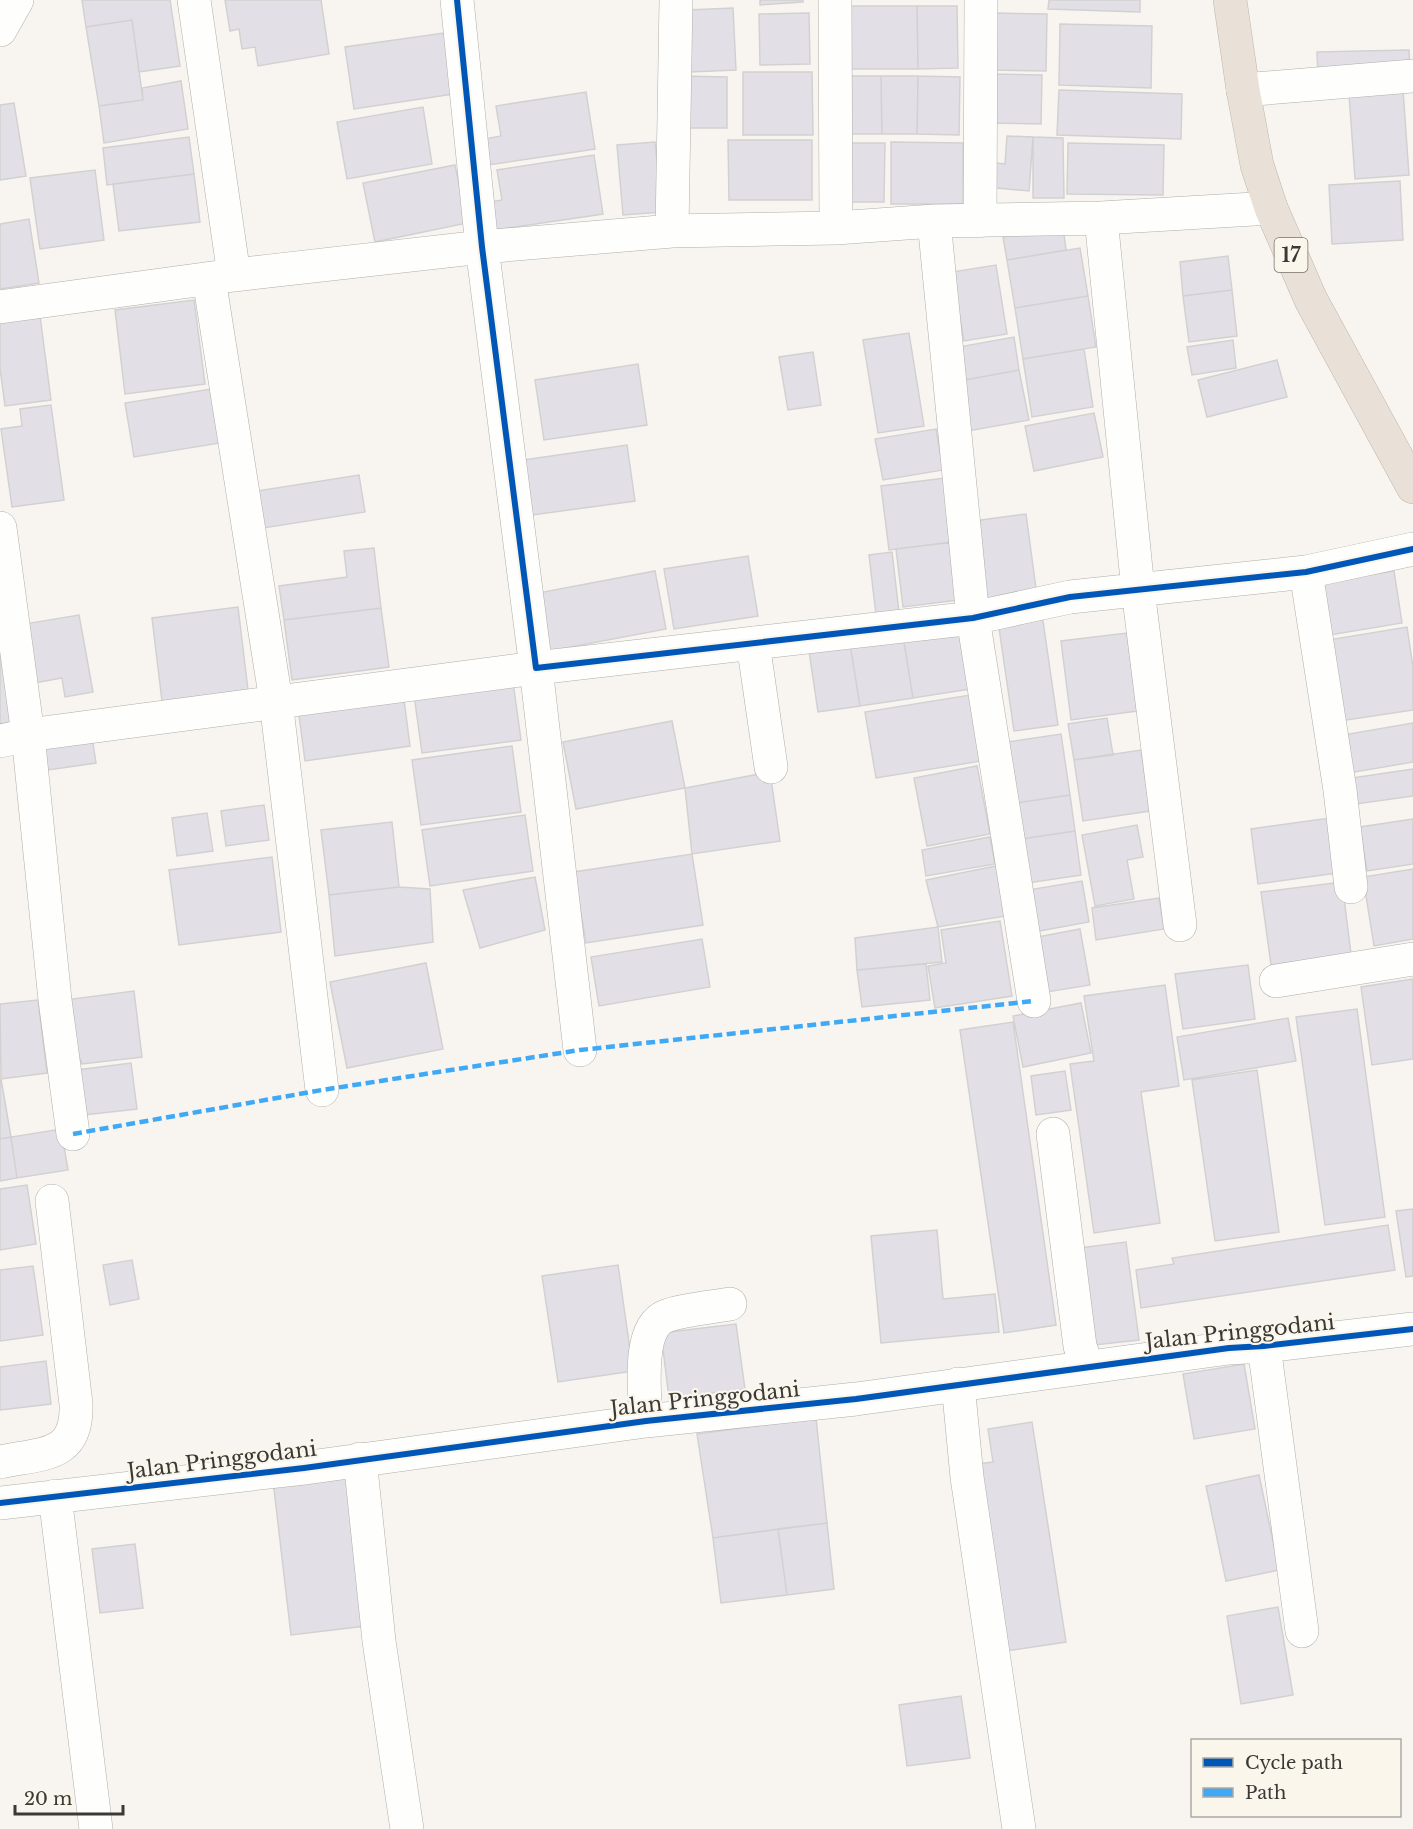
<svg xmlns="http://www.w3.org/2000/svg" width="1413" height="1829" font-family="'Libre Baskerville',serif">
<rect width="100%" height="100%" fill="#f8f5f0"/>
<!-- building -->
<path fill="#e2e0e6" stroke="#d2d1d1" stroke-width="1.5" d="M82,0H170L180,66L139,72L132,20L86,27Z
M225,0H321L329,54L258,66L255,47L242,49L239,29L230,31Z
M760,0H803V2L760,5Z
M1049,0H1140V12L1048,9Z
M838,6H917L918,69H839Z
M917,6H957L958,68L918,69Z
M733,8L736,70L690,72L687,10Z
M809,13L810,64L760,65L759,14Z
M993,13L1047,14L1046,71L992,70Z
M132,20L143,100L99,106L86,27Z
M1060,24L1152,26L1151,88L1059,85Z
M444,33L453,94L354,109L345,47Z
M1409,50L1410,73L1318,76L1317,52Z
M743,72H812L813,135H743Z
M987,74L1042,75L1041,124L987,123Z
M681,76L727,77V128H681Z
M840,76H881L882,134H841Z
M881,76H918L917,134H882Z
M918,76L960,77L959,135L917,134Z
M181,81L188,129L104,143L99,106L143,100L142,88Z
M1059,90L1182,94L1181,139L1057,135Z
M1403,90L1409,175L1355,179L1349,94Z
M586,92L595,149L488,165L484,139L501,136L496,106Z
M14,103L26,176L0,180V105Z
M423,107L432,164L347,179L337,122Z
M1007,136L1033,137L1029,191L986,187L988,162L1005,164Z
M189,137L194,174L107,185L103,148Z
M1033,137L1063,138L1064,198H1033Z
M728,140H812V200H729Z
M655,142L662,212L623,215L617,145Z
M891,142L963,143V204H891Z
M842,143H885L884,202H842Z
M1068,143L1164,145L1163,195L1067,194Z
M594,155L603,214L494,230L490,202L502,200L497,170Z
M455,165L467,223L375,242L363,183Z
M95,170L104,240L40,249L30,178Z
M194,174L200,222L119,231L113,184Z
M1400,181L1403,240L1332,244L1329,185Z
M29,219L39,283L0,289V224Z
M1063,227L1066,250L1007,260L1003,237Z
M1080,248L1088,296L1015,308L1007,260Z
M1228,256L1232,290L1183,296L1180,262Z
M996,265L1007,334L964,341L952,272Z
M1232,290L1237,336L1189,342L1183,296Z
M1088,296L1096,347L1023,359L1015,308Z
M194,300L205,384L125,394L115,310Z
M40,316L51,400L5,406L0,368V321Z
M909,333L924,426L878,433L863,340Z
M1014,337L1019,370L959,381L953,348Z
M1233,340L1236,368L1192,375L1187,347Z
M1084,349L1093,407L1032,417L1023,359Z
M813,352L821,405L788,410L779,357Z
M1277,360L1287,397L1207,417L1198,380Z
M638,364L647,425L544,440L535,380Z
M1019,370L1029,420L968,431L959,381Z
M211,389L220,443L134,457L125,403Z
M51,405L64,500L12,507L1,429L22,426L20,409Z
M1094,413L1103,457L1034,471L1025,426Z
M936,429L943,470L883,480L875,439Z
M627,445L635,501L525,516L517,461Z
M359,475L365,512L257,529L251,492Z
M945,478L953,542L889,550L881,486Z
M1026,514L1037,596L986,603L974,521Z
M951,542L958,600L903,607L896,549Z
M374,548L381,608L284,620L279,586L347,577L344,551Z
M892,552L899,612L876,615L869,555Z
M748,556L758,616L674,629L664,569Z
M655,571L666,629L545,652L533,594Z
M1394,571L1402,623L1324,636L1316,583Z
M238,607L248,690L162,701L152,618Z
M381,608L389,667L292,680L284,620Z
M1042,614L1058,725L1014,731L998,621Z
M79,615L93,692L65,697L62,678L29,684L19,625Z
M961,627L970,689L913,698L903,636Z
M1407,627L1413,667V710L1340,721L1328,640Z
M0,630L14,723L0,725Z
M1127,633L1137,711L1071,720L1061,641Z
M903,636L913,698L860,706L850,644Z
M850,644L860,706L818,712L809,651Z
M513,682L521,740L422,753L414,695Z
M970,695L981,761L876,778L865,712Z
M404,700L410,746L305,761L299,715Z
M1107,718L1113,755L1074,760L1068,724Z
M672,721L685,788L576,809L563,742Z
M1413,723V762L1349,773L1343,735Z
M91,730L96,763L41,771L36,737Z
M1061,734L1070,795L1010,804L1001,743Z
M512,746L521,812L421,825L412,760Z
M1141,750L1150,811L1083,821L1074,760Z
M977,766L990,834L927,846L914,778Z
M1413,769V796L1349,805L1346,779Z
M770,772L780,841L692,854L685,788Z
M1070,795L1075,831L1015,840L1010,804Z
M264,805L269,840L226,846L221,811Z
M207,813L213,851L177,856L172,818Z
M525,815L533,871L430,886L422,830Z
M1330,818L1337,873L1258,884L1251,829Z
M1413,819V864L1367,871L1360,827Z
M392,822L399,887L329,895L321,830Z
M1137,825L1143,857L1127,860L1134,899L1095,906L1082,835Z
M1075,831L1081,875L1021,884L1015,840Z
M990,837L995,864L926,876L922,850Z
M692,854L703,925L586,943L574,872Z
M272,857L281,932L179,945L169,870Z
M996,866L1006,916L938,927L926,880Z
M1413,869V939L1374,946L1363,877Z
M535,877L545,930L480,948L463,890Z
M1082,881L1089,922L1028,933L1022,891Z
M1342,882L1351,954L1271,965L1261,892Z
M399,887L430,889L433,942L335,956L329,895Z
M1159,898L1164,929L1096,940L1092,908Z
M1000,921L1012,996L935,1008L928,966L946,963L941,930Z
M938,927L942,962L857,970L855,938Z
M1080,929L1090,985L1041,993L1032,938Z
M702,939L710,987L599,1006L591,957Z
M426,963L443,1049L347,1068L330,982Z
M926,964L930,1000L862,1007L857,970Z
M1248,965L1255,1019L1183,1029L1175,974Z
M1413,979V1059L1372,1065L1361,987Z
M1165,985L1179,1086L1141,1092L1160,1223L1094,1233L1070,1064L1094,1061L1084,996Z
M134,991L142,1057L82,1064L57,1001Z
M38,1000L47,1073L1,1079L0,1004Z
M1081,1003L1091,1053L1023,1067L1013,1016Z
M1357,1009L1385,1217L1325,1225L1296,1017Z
M1288,1018L1296,1061L1184,1080L1177,1037Z
M1013,1022L1056,1325L1004,1333L960,1030Z
M131,1063L137,1109L75,1116L69,1071Z
M1257,1070L1279,1232L1215,1241L1192,1080Z
M1065,1071L1071,1110L1036,1115L1031,1076Z
M1,1079L11,1137L0,1139V1080Z
M61,1129L68,1170L17,1178L11,1137Z
M11,1137L17,1178L0,1181V1139Z
M27,1185L36,1244L0,1250V1189Z
M1413,1209V1276L1406,1277L1396,1211Z
M1388,1225L1395,1270L1141,1308L1136,1270L1174,1264L1172,1258Z
M937,1230L943,1299L995,1294L999,1332L881,1343L871,1236Z
M1126,1242L1139,1340L1085,1346L1072,1249Z
M132,1260L139,1299L110,1305L103,1265Z
M618,1265L633,1371L558,1382L542,1276Z
M33,1266L43,1335L0,1341V1270Z
M736,1324L745,1389L669,1398L661,1333Z
M46,1361L51,1404L0,1410V1367Z
M1244,1364L1255,1429L1194,1439L1183,1374Z
M816,1418L827,1523L713,1538L697,1434Z
M1032,1422L1066,1642L999,1652L970,1465L993,1462L988,1429Z
M347,1464L366,1626L291,1635L272,1472Z
M1259,1475L1279,1570L1226,1581L1206,1486Z
M827,1523L834,1589L787,1595L778,1529Z
M778,1529L787,1595L721,1603L713,1538Z
M135,1544L143,1608L100,1613L92,1549Z
M1278,1607L1293,1695L1241,1704L1227,1616Z
M961,1696L970,1758L907,1766L899,1705Z"/>
<g fill="none" stroke-linecap="round" stroke-linejoin="round">
<defs>
<path id="minor" d="M194,0L234,275
M457,0L482,247L536,668L973,618L1070,597L1306,572L1413,549
M835,0L836,228
M0,30L17,0
M1243,90L1413,76
M1101,218L1138,590L1180,925
M934,221L973,618L1034,1001
M980,221L981,0
M672,231L676,0
M209,279L276,701L322,1090
M0,307L234,275L482,247L672,231L836,228L934,221L1101,218L1271,208
M0,528L28,735L55,1000L73,1134
M1306,572L1340,790L1351,887
M753,643L771,767
M0,741L28,735L536,668L580,1050
M1276,981L1413,959
M1053,1134L1080,1346L1087,1367
M1264,1346L1302,1631
M958,1384L967,1477L1019,1829
M646,1421C645,1394 636,1328 666,1316C681,1310 713,1307 730,1304
M360,1459L379,1641L407,1829
M0,1462C42,1453 78,1458 76,1404L52,1201
M55,1496L96,1829
M0,1503L304,1468L646,1421L856,1399L1229,1348L1264,1346L1413,1329"/>
<path id="highway" d="M1230,0L1243,90L1257,165L1271,208L1311,300L1413,487"/>
</defs>
<!-- minor casing -->
<use href="#minor" stroke="#b0aeaa" stroke-width="34"/>
<!-- highway casing -->
<use href="#highway" stroke="#bfb6ab" stroke-width="34"/>
<!-- minor -->
<use href="#minor" stroke="#fefefd" stroke-width="33"/>
<!-- highway -->
<use href="#highway" stroke="#e9e1d7" stroke-width="33"/>
<!-- quiet -->
<path stroke="#3fa9f5" stroke-width="4.5" stroke-dasharray="9 4.5" stroke-linecap="butt" d="M73,1134L322,1090L580,1050L1034,1001"/>
<defs>
<path id="cycleway" d="M457,0L482,247L536,668L973,618L1070,597L1306,572L1413,549
M0,1503L304,1468L646,1421L856,1399L1229,1348L1264,1346L1413,1329"/>
</defs>
<!-- cycleway casing -->
<use href="#cycleway" stroke="#fbf6ec" stroke-width="10"/>
<!-- cycleway -->
<use href="#cycleway" stroke="#0057b8" stroke-width="6"/>
</g>
<g text-anchor="middle" stroke-width="4.5" stroke-linejoin="round" paint-order="stroke">
<!-- shield labels -->
<rect fill="#fbf6ec" stroke="#75726c" stroke-width="1.5" x="1274.5" y="238" width="33" height="34" rx="4.5"/>
<g font-size="20" font-weight="bold" fill="#3b3935">
<text x="1291" y="262">17</text>
</g>
<!-- street labels -->
<g font-size="21" fill="#3b3935" stroke="#fbf6ec">
<text transform="translate(1240 1332) rotate(-6)" y="7">Jalan Pringgodani</text>
<text transform="translate(705 1399) rotate(-6)" y="7">Jalan Pringgodani</text>
<text transform="translate(222 1460) rotate(-7)" y="7">Jalan Pringgodani</text>
</g>
</g>
<!-- legend -->
<rect x="1191" y="1739" width="210" height="78" fill="#fbf6ec" stroke="#aeaaa3" stroke-width="1.5"/>
<rect x="1203" y="1758" width="30" height="9" fill="#0057b8" stroke="#aeaaa3" stroke-width="1.5"/>
<text x="1245" y="1769" font-size="18" fill="#3b3935">Cycle path</text>
<rect x="1203" y="1788" width="30" height="9" fill="#3fa9f5" stroke="#aeaaa3" stroke-width="1.5"/>
<text x="1245" y="1799" font-size="18" fill="#3b3935">Path</text>
<!-- scale -->
<path d="M15 1805v9h108v-9" fill="none" stroke="#3b3935" stroke-width="3"/>
<text x="24" y="1805" font-size="18" fill="#3b3935" stroke="#fbf6ec" stroke-width="4.5" paint-order="stroke">20 m</text>
</svg>
